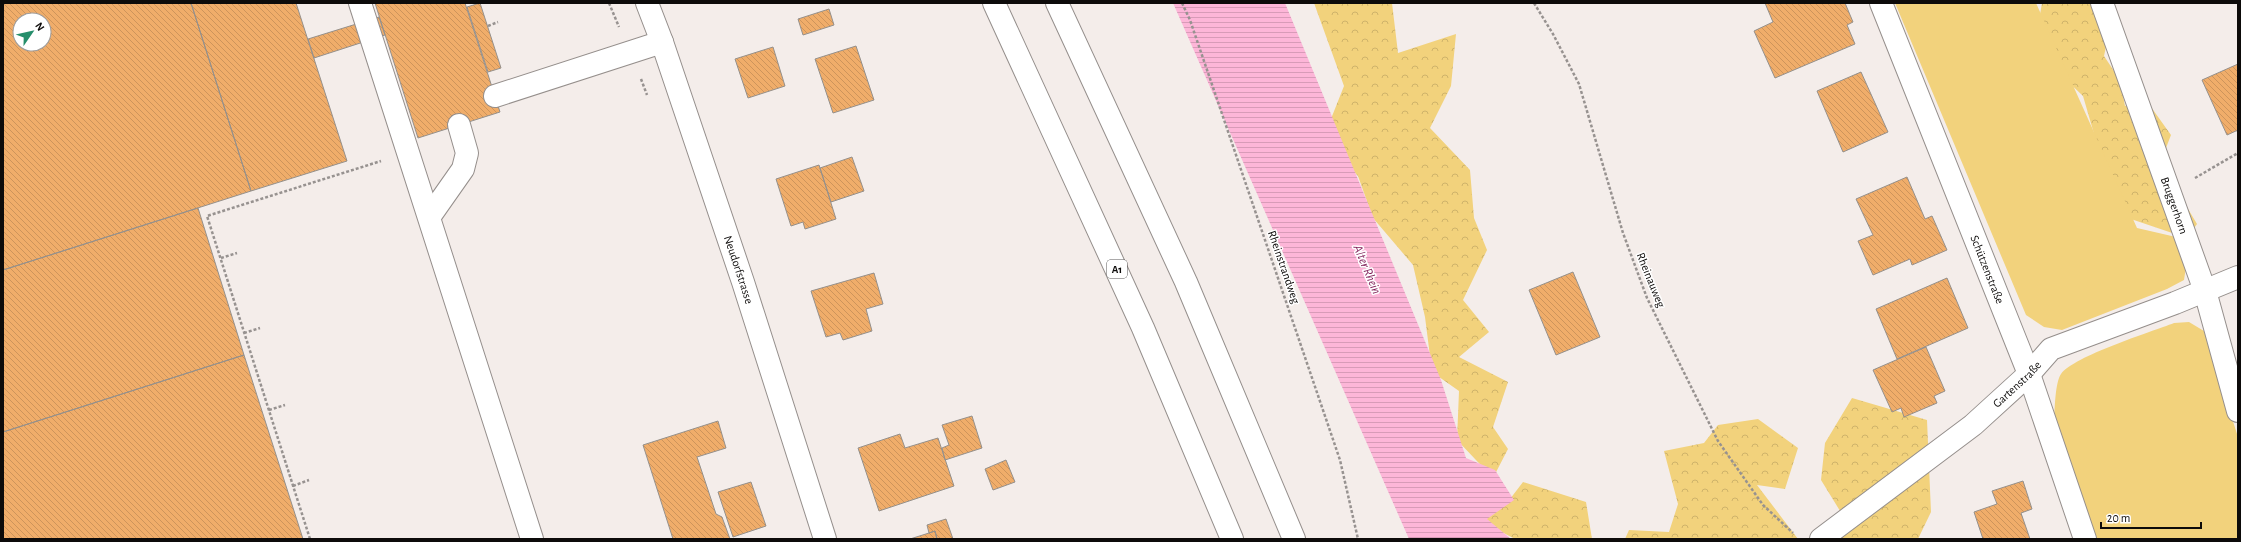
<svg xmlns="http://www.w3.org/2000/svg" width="2241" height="542" font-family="'Alegreya Sans',sans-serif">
<defs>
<pattern id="forest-crowns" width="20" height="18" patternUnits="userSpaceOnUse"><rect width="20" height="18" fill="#f2d27c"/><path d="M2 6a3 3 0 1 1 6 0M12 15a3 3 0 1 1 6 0" fill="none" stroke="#ceb36a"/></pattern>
<pattern id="water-rules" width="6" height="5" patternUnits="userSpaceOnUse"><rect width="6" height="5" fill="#fdb6d8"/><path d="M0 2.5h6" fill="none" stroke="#d89bb8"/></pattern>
<pattern id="building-back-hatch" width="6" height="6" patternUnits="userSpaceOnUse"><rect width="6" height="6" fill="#f0ad6a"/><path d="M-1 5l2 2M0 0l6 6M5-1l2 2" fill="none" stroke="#cd945b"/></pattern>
</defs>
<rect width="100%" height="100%" fill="#f4edea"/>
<!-- forest -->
<path fill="url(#forest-crowns)" d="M1314,3H1392L1398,53L1456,34L1451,86L1430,128L1470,170L1474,218L1487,250L1463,300L1489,332L1459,357L1508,382L1493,427L1508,449L1493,478L1457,440L1459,391L1432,372L1425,317L1413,265L1373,218L1358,176L1323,139L1344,86Z
M2042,3H2103L2113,14L2104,56L2120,80L2125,106L2146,100L2171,135L2159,166L2175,187L2197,224L2187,238L2122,216L2097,144L2083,96L2034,49Z
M1852,398L1927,420L1931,512L1918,539H1839L1845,519L1821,480L1825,443Z
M1758,419L1798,448L1785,489L1757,485L1798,539H1625L1629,530L1669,532L1678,504L1664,451L1704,443L1718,425Z
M1523,482L1586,502L1592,539H1515L1479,520L1510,499Z"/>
<!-- garden -->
<path fill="#f2d27c" d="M1895,3H2036L2137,228L2176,237L2186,267L2184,280L2167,289L2062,330L2044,327L2026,315Z
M2189,322L2204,331L2238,437V539H2095L2054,419C2055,408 2055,383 2061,374C2074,356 2151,332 2174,323Z"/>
<!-- water -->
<path fill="url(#water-rules)" d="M1173,3H1285L1441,380L1466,458L1495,470L1514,500L1487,519L1511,539H1409Z"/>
<!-- building -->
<path fill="url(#building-back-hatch)" stroke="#95908b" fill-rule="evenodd" d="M3,3H191L251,191L3,270ZM20,20H44V44H20Z
M191,3H296L347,161L251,191Z
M375,3H465L500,112L418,138Z
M480,3L501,68L488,72L467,7Z
M1765,3H1845L1853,22L1847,25L1855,44L1775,78L1754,31L1773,22Z
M829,9L834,25L803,35L798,19Z
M379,17L385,35L314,58L308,39Z
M856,46L874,100L833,113L815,59Z
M773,47L785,86L748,98L735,59Z
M2238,64V130L2227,135L2202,80Z
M1861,72L1888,132L1843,152L1817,91Z
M852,157L864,191L831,202L820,168Z
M819,165L836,219L805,229L803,222L791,226L776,179Z
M1907,177L1925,219L1932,216L1947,250L1912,265L1910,259L1873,275L1858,241L1873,235L1856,199Z
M198,208L244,355L3,432V270Z
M1573,272L1600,337L1556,355L1529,290Z
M874,273L883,304L866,309L872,331L843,340L840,333L826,337L811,291Z
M1947,278L1968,328L1897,359L1876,309Z
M1926,347L1945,391L1934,396L1937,403L1904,417L1901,408L1892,412L1873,370Z
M244,355L303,539H3V432Z
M972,416L982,448L945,460L942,448L949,445L942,425Z
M718,421L726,448L697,457L716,514L722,517L730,539H673L643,445Z
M900,434L905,448L938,438L954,486L879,511L858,448Z
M1006,460L1015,482L993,490L985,469Z
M2023,481L2032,509L2021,513L2030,539H1983L1974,512L1997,504L1992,491Z
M751,482L766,526L733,537L718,492Z
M946,519L953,539H937L935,531L929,533L927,525Z
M935,531L937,539H910L929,533Z"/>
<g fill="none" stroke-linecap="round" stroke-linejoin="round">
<defs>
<g id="minor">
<path d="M360,3L532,539"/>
<path id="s1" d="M1881,3L2029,374L2085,539"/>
<path id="s2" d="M2102,3L2205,291L2238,411"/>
<path d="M495,96L662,42"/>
<path d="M430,216L463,169L467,153L459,125"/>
<path id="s3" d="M1821,539L1973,425L2029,374L2051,349L2175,303L2238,277"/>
</g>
<g id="major">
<path id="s4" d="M647,3L662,42L743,282L825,539"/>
</g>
<path id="highway" d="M994,3L1143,328L1232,539
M1057,3L1186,282L1294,539"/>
</defs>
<!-- minor casing -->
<use href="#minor" stroke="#958f8c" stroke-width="24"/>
<!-- major casing -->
<use href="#major" stroke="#958f8c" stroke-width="24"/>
<!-- highway casing -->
<use href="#highway" stroke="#958f8c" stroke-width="24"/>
<!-- path -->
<path stroke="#979290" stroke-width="2.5" stroke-dasharray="3 2" stroke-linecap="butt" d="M609,3L619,27
M1182,3L1190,20L1340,460L1358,539
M1534,3L1553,34L1579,84L1623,233L1647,298L1718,441L1763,505L1793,533
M488,26L498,22
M641,79L647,95
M2238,130V132
M2195,178L2238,153
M221,258L237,253
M244,333L260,328
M269,410L285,405
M293,486L309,480
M310,539L207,216L381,161"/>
<!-- minor -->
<use href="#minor" stroke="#fff" stroke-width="22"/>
<!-- major -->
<use href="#major" stroke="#fff" stroke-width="22"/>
<!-- highway -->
<use href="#highway" stroke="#fff" stroke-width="22"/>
</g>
<g text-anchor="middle" stroke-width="3" stroke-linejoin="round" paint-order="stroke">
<!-- shield labels -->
<rect fill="#fff" stroke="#565454" stroke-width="1" x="1107" y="260" width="20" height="18" rx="3"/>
<g font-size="11" font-weight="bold" fill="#0d0b0a">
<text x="1117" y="273">A1</text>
</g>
<!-- street labels -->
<g font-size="12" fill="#0d0b0a" stroke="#fff">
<text dy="4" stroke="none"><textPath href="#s2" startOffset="215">Bruggerhorn</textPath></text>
<text transform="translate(1284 267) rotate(71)" y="4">Rheinstrandweg</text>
<text dy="4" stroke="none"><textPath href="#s1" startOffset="287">Schützenstraße</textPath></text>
<text dy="4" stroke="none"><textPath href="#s4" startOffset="282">Neudorfstrasse</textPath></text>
<text transform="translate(1651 280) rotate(68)" y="4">Rheinauweg</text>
<text dy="4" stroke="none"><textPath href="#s3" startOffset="250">Gartenstraße</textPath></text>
</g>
<!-- water labels -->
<g font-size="13" font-style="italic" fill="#7e1c56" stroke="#fff">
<text transform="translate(1368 269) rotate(67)" y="5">Alter Rhein</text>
</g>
</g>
<!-- border -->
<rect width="2241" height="542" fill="none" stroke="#0d0b0a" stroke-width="8"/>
<!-- north arrow -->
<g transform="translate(32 32) rotate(56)"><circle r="19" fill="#ffffff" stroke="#9e9d9d"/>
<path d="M0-3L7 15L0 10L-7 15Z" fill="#258e6b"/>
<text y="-6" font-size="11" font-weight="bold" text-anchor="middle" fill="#0d0b0a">N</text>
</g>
<!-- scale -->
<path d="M2101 522v6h100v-6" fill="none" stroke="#0d0b0a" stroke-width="2"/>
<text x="2107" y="522" font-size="12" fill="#0d0b0a" stroke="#ffffff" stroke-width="3" paint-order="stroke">20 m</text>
</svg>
